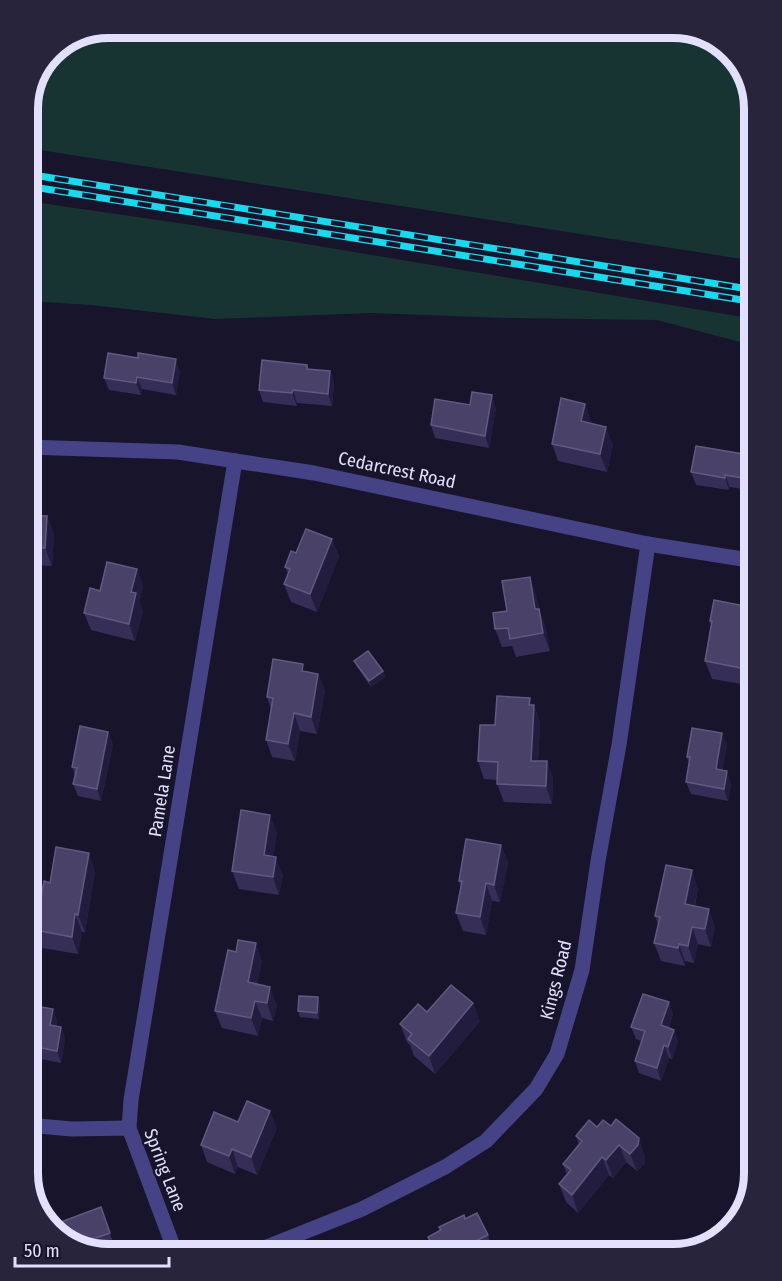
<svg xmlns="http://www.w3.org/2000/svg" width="782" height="1281" font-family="'Fira Sans Condensed',sans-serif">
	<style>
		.green { fill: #173433 }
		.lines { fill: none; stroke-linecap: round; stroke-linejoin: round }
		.minor { stroke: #454286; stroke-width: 15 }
		.rail-casing { stroke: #1bd8ed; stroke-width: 7 }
		.rail { stroke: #18142b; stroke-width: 4.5; stroke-dasharray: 14; stroke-linecap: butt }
		.wall { fill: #362e57 }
		.shaded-wall { fill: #221c3e }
		.building { fill: #494168; stroke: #615a80; stroke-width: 1.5 }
		.labels { text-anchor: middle; stroke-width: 4.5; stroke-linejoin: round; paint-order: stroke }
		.street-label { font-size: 18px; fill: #e3e0fd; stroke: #18142b }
		.rim { fill: none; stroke: #e3e0fd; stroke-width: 8 }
	</style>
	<rect width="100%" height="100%" fill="#18142b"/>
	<g class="green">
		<polygon points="108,27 679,27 719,41 746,72 755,108 755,261 27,148 27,103 51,51"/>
		<polygon points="27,201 192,225 755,319 755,346 657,320 505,318 371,313 215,319 91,305 27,301"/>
		<polygon points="755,1085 755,1173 753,1178 749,1168"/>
	</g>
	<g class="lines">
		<g class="minor">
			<polyline points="27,447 178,452 314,473 648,544 755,561"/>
			<polyline points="27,1125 72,1129 129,1128 176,1254"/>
			<polyline points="129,1128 131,1100 235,461"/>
			<polyline points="249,1254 362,1209 445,1167 486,1141 536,1089 557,1054 582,970 598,861 619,745 648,544"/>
		</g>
		<defs>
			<g id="rail">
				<polyline points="27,174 755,290"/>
				<polyline points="27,186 755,302"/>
			</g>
		</defs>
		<use href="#rail" class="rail-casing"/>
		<use href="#rail" class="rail"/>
	</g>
	<g class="wall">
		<polygon points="138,358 180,371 176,395 142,389 141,395 109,390 104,378"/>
		<polygon points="307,365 309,369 330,371 334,383 332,406 297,403 297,406 263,402 259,390"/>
		<polygon points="585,404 591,422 591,423 613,444 607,472 558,461 552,444"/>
		<polygon points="470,405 496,408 489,448 435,438 431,425"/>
		<polygon points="755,456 755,491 730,487 729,490 696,485 691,472"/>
		<polygon points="27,515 47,516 54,534 52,566 27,565"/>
		<polygon points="332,539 339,557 317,612 291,602 284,584 288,574 285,567 296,553"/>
		<polygon points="137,569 143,587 139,602 143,611 135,641 91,630 84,613 100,591"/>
		<polygon points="536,594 539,609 545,626 550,651 516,657 512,646 502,647 495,629 507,611"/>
		<polygon points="755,608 753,686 712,679 705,661 711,625 710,621"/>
		<polygon points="354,661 383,671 385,677 371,687 357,667"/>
		<polygon points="306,671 318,674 325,691 317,734 300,731 295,761 272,757 266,740 271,709 267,697"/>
		<polygon points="532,705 534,705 540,723 538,761 547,761 553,779 552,804 504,802 497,784 497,780 484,779 478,761 495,725"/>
		<polygon points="108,732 113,745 101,801 78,796 73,784 75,776 72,767"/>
		<polygon points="727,745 722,770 731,783 728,801 691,794 686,782 689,763 687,757"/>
		<polygon points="277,832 273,856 283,875 279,895 239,889 232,871"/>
		<polygon points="501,845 508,863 500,902 492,901 486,935 463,931 456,913 461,887 459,881"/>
		<polygon points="95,871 85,932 82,932 78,954 42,948 35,930"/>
		<polygon points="698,888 695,906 715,926 711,947 698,944 694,963 685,961 685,966 661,961 654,943 658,924 655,916"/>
		<polygon points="262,961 257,984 277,1005 273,1021 262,1018 258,1036 222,1028 215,1011"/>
		<polygon points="669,1002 673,1014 669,1028 674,1030 678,1042 672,1059 669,1058 661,1081 639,1073 635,1061 642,1041 636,1039 631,1027"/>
		<polygon points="320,1003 319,1019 300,1017 298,1011"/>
		<polygon points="53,1009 57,1021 56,1026 61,1027 65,1039 61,1063 41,1059 39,1055 27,1053 27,1011"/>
		<polygon points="427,1012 480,1021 435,1074 414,1056 410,1045 407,1042 400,1024"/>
		<polygon points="238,1122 277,1128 257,1175 238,1167 235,1174 207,1162 201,1145"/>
		<polygon points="597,1127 645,1156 645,1163 637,1171 626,1162 613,1178 609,1175 578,1213 566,1202 559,1184 567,1175 563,1164 579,1145 576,1136"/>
		<polygon points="101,1207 114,1245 96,1251 63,1240"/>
		<polygon points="439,1227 488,1235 492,1248 479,1254 435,1254 428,1237 441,1231"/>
	</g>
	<g class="shaded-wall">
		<polygon points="28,349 32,361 30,389 27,382"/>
		<polygon points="176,359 180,371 176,395 172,383"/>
		<polygon points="330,371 334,383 332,406 328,394"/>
		<polygon points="137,377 142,389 141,395 136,383"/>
		<polygon points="293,390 297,403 297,406 292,393"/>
		<polygon points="492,395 496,408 489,448 485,436"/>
		<polygon points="585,404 591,422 587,439 581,421"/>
		<polygon points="606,427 613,444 607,472 600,454"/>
		<polygon points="725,475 730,487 729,490 725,478"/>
		<polygon points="47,516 54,534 52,566 45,548"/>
		<polygon points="332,539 339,557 317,612 310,594"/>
		<polygon points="137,569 143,587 139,602 143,611 135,641 129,624 131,592"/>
		<polygon points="530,577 536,594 542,627 535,609"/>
		<polygon points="539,609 545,626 550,651 543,633"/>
		<polygon points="755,621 755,674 753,686 746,669"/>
		<polygon points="383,671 385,677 371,687 369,681"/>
		<polygon points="318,674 325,691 317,734 311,717"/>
		<polygon points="530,698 533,708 534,705 540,723 537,778 531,761"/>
		<polygon points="294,713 300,731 295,761 288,744"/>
		<polygon points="108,732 113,745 101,801 97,789"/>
		<polygon points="722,733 727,745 721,781 716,769"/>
		<polygon points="547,761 553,779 552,804 546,786"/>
		<polygon points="727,771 731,783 728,801 724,789"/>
		<polygon points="270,815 277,832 271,873 264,855"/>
		<polygon points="501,845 508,863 500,902 494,885"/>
		<polygon points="89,853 95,871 85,932 78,915"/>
		<polygon points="276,857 283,875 279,895 273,877"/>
		<polygon points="692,870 698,888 691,921 685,904"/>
		<polygon points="486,883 492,901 486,935 480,917"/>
		<polygon points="709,909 715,926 711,947 705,929"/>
		<polygon points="75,914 82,932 78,954 72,937"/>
		<polygon points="692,927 698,944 694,963 688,946"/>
		<polygon points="256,943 262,961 254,1000 248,982"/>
		<polygon points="679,944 685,961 685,966 678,948"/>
		<polygon points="270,987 277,1005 273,1021 267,1003"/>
		<polygon points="318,997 320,1003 319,1019 317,1013"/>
		<polygon points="255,1001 262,1018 258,1036 251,1018"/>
		<polygon points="669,1002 673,1014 665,1037 661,1025"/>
		<polygon points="473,1003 480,1021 435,1074 429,1056"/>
		<polygon points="53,1009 57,1021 54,1037 50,1025"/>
		<polygon points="61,1027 65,1039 61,1063 57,1051"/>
		<polygon points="674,1030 678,1042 672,1059 668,1047"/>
		<polygon points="664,1045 669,1058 661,1081 657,1068"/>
		<polygon points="270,1111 277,1128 257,1175 251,1157"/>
		<polygon points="639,1138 645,1156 645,1163 637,1171 630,1154"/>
		<polygon points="619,1145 626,1162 613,1178 606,1160"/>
		<polygon points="232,1149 238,1167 235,1174 229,1156"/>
		<polygon points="602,1157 609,1175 578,1213 572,1195"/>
	</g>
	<g class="building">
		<polygon points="108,353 138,358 138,353 176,359 172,383 137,377 136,383 104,378"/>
		<polygon points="262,360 307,365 307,369 330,371 328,394 293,390 292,393 259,390"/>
		<polygon points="472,392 492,395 485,436 431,425 435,399 470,405"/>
		<polygon points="561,398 585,404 581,421 606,427 600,454 552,444"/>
		<polygon points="696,446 755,456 755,480 725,475 725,478 691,472"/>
		<polygon points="27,515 47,516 45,548 27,547"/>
		<polygon points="306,529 332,539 310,594 284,584 290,569 285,567 291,551 296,553"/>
		<polygon points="107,562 137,569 131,592 136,593 129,624 84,613 90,588 100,591"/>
		<polygon points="530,577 535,609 539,609 543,633 510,639 508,628 495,629 493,613 507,611 502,581"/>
		<polygon points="714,600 755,608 755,621 746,669 705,661 712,621 710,621"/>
		<polygon points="368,651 383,671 369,681 354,661"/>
		<polygon points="273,659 303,664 302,671 318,674 311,717 294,713 288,744 266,740 273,698 267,697"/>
		<polygon points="497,696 530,698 529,705 534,705 531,761 547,761 546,786 497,784 498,762 478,761 480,725 495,725"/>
		<polygon points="80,726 108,732 97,789 73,784 77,768 72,767"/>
		<polygon points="692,728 722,733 716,769 727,771 724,789 686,782 690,757 687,757"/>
		<polygon points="241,810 270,815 264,855 276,857 273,877 232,871"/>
		<polygon points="466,839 501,845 494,885 486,883 480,917 456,913 462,881 459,881"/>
		<polygon points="56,847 89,853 78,915 75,914 72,937 35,930 44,881 50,883"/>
		<polygon points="666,865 692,870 685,904 709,909 705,929 692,927 688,946 679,944 678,948 654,943 660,917 655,916"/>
		<polygon points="238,940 256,943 248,982 270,987 267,1003 255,1001 251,1018 215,1011 228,950 236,952"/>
		<polygon points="451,985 473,1003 429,1056 408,1039 412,1034 400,1024 418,1004 427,1012"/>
		<polygon points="643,994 669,1002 661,1025 674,1030 668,1047 664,1045 657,1068 635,1061 645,1031 631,1027"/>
		<polygon points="299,996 318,997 317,1013 298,1011"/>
		<polygon points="30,1005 53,1009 50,1025 61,1027 57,1051 36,1047 37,1043 27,1041 27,1011 28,1011"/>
		<polygon points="247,1101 270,1111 251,1157 232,1149 229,1156 201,1145 214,1112 238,1122"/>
		<polygon points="616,1119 639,1138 638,1145 630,1154 619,1145 606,1160 602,1157 572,1195 559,1184 571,1170 563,1164 582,1141 576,1136 589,1120 597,1127 603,1120 611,1126"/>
		<polygon points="101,1207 110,1233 76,1245 63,1240 50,1226"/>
		<polygon points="477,1213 488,1235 449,1254 437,1254 428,1237 441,1230 439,1227 464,1215 465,1219"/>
	</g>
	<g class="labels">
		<g class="street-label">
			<text transform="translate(397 470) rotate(12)" y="6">Cedarcrest Road</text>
			<text transform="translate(162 791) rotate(-81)" y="6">Pamela Lane</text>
			<text transform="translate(556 980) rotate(-76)" y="6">Kings Road</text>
			<text transform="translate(165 1170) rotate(69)" y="6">Spring Lane</text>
		</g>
	</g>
	<path d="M0 0H782V1281H0ZM109 38H673A71 71 0 0 1 744 109V1173A71 71 0 0 1 673 1244H109A71 71 0 0 1 38 1173V109A71 71 0 0 1 109 38Z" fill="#28243c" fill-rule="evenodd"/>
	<path class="rim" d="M109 38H673A71 71 0 0 1 744 109V1173A71 71 0 0 1 673 1244H109A71 71 0 0 1 38 1173V109A71 71 0 0 1 109 38Z"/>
	<path d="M15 1257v9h154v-9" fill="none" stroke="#e3e0fd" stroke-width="3"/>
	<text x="24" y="1257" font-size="18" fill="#e3e0fd" stroke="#18142b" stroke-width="4.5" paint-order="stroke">50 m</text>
</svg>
